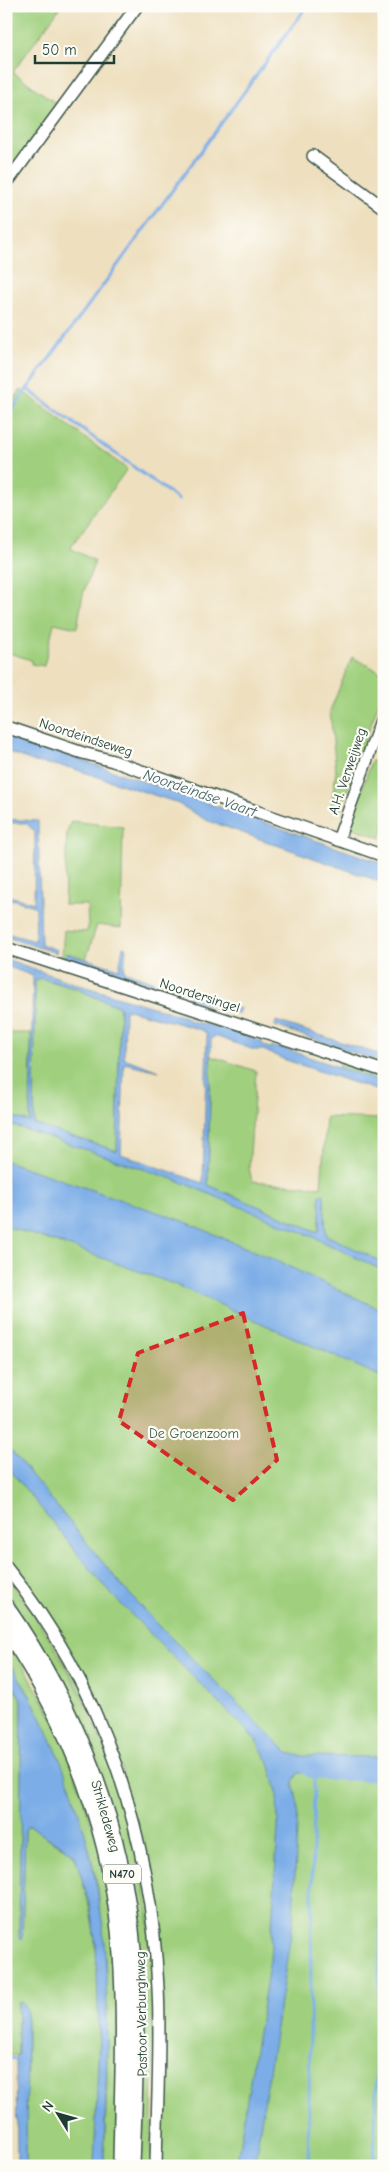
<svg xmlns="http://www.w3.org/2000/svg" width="390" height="2172" font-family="'Comic Neue',sans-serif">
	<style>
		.green { fill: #a0d07e; stroke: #608659 }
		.water { fill: #7cade7; stroke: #4e758e; fill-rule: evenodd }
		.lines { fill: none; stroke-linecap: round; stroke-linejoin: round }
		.stream { stroke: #7cade7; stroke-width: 3 }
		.canal { stroke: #7cade7; stroke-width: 11 }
		.minor-casing { stroke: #3e5549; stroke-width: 14 }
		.major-casing { stroke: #3e5549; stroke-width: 18 }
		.minor { stroke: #fff; stroke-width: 11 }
		.major { stroke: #fff; stroke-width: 15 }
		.marked { fill: #d62828; fill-opacity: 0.2; stroke: #d62828; stroke-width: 4; stroke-dasharray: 10 6; stroke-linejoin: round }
		.labels { text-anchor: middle; stroke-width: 4.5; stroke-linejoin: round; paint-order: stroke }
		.shield { fill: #fdfcf7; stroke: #62766e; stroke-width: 1 }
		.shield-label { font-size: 12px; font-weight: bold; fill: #1f3d34 }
		.street-label { font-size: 14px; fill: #1f3d34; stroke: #fdfcf7 }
		.park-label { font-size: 14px; fill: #3f6246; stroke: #fdfcf7 }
		.water-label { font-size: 15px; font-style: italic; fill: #3b5f6a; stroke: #fdfcf7 }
	</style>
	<rect width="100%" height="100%" fill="#fdfcf7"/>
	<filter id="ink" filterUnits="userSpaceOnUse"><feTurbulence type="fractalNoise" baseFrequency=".02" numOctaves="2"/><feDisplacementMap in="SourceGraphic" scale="10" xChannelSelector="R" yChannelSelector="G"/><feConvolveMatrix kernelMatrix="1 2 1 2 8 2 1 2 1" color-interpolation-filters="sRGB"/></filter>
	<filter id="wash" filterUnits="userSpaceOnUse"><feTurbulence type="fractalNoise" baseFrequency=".0096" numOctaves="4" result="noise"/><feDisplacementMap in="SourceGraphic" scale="20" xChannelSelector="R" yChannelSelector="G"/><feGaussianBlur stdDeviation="1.12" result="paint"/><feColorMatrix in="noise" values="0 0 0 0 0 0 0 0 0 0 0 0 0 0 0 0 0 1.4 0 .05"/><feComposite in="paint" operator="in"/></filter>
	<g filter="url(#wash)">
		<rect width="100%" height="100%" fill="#eee0bf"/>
		<g class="green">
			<polygon points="6,6 61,6 13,72 61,107 6,182"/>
			<polygon points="21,390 127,469 70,548 95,561 83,594 77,628 54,623 44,666 31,664 31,660 6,652 6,410"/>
			<polygon points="352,657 384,674 384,688 340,811 331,808 336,771 330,711"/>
			<polygon points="371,761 384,763 384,826 381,838 350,827"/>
			<polygon points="71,821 123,827 121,928 97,925 86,959 66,953 66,957 62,958 62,955 64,930 86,932 88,928 87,905 64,905 67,832"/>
			<polygon points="40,978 79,990 120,1007 117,1151 34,1124 35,987 35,981"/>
			<polygon points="6,1033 31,1033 30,1123 6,1115"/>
			<polygon points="211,1056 256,1071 249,1168 252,1181 321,1187 326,1117 384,1119 384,1263 325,1235 324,1195 318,1232 208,1185"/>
			<polygon points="341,1062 384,1076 384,1083 337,1068"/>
			<polygon points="6,1120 152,1166 384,1267 384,2166 160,2166 162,2002 122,1770 25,1586 6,1561"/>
			<path d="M 6,1576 C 91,1686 145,1822 152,1962 C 155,2030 152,2098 151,2166 L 135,2166 L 132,1920 L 6,1602 Z"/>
			<polygon points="6,1634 61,1733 102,1854 118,1968 117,2166 104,2166 107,2082 106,1972 98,1888 91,1857 56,1750 30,1696 6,1657"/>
			<path d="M 6,1674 L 22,1701 L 19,1935 L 22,1939 L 25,1830 L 28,1826 C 37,1827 40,1833 47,1838 C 56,1844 68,1847 75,1857 C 81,1866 83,1879 85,1889 C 108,1974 98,2078 94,2166 L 26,2166 L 27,2010 L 18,2003 L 18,2055 L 6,2056 Z"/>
		</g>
		<g class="water">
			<path d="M 6,734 C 132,778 259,820 384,864 L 384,883 L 206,820 L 175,802 L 71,768 L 35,762 L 6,751 Z"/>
			<polygon points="6,819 38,821 41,944 57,950 56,953 6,937 6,933 35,941 36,907 12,899 6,907 6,892 9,896 34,903 35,832 26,823 6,823"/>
			<polygon points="123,947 126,948 124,971 154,982 154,986 65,957 66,953 119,969"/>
			<path d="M 6,959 L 76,984 L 186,1017 L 190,1021 L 226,1029 L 262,1042 L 264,1046 L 270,1048 L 272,1047 L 286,1049 L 384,1083 L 384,1093 L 283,1059 L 263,1050 L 254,1050 L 215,1036 L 211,1039 L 208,1185 L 318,1232 L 320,1227 L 320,1195 L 324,1194 L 326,1235 L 384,1263 L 384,1271 L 309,1235 L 173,1179 L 6,1123 L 6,1115 L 30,1122 L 33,976 L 6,966 ZM 40,978 L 78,988 L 81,991 L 120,1007 L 117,1151 L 34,1124 L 35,987 L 35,981 ZM 125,1009 L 195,1028 L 204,1031 L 207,1035 L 203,1183 L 121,1154 L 124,1063 L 159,1071 L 124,1058 Z"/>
			<polygon points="189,994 207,999 208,995 215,997 214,1002 237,1009 240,1008 238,1014 188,999"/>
			<polygon points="276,1021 384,1056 384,1063 275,1026"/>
			<polygon points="6,1161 181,1220 277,1261 384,1311 384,1378 176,1285 80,1250 6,1226"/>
			<polygon points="6,1444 123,1587 168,1635 288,1753 300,1756 384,1757 384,1776 298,1773 293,1782 298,1805 293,1921 254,2166 236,2166 270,1960 278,1826 277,1792 269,1763 256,1740 109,1592 6,1465"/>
			<path d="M 6,1657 C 67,1749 102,1862 106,1972 C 109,2037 105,2101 104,2166 L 94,2166 L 99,2032 L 96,1945 L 90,1907 L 75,1856 L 62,1845 L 47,1838 L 31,1826 L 28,1826 L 25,1830 L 22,1939 L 19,1939 L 22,1701 L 6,1674 Z"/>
			<polygon points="21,2002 27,2010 26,2166 17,2166 16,2057 18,2055 18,2003"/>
		</g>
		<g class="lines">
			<g class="stream">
				<polyline points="27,389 179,500"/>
				<polyline points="6,418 307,6"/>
				<polyline points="6,1684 16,1684"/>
				<polyline points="6,2058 21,2059"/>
				<polyline points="308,2166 314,1774"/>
				<polyline points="374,2166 384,1814"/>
			</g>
			<polyline class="canal" points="304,1768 314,1774 384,1776"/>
		</g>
	</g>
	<g filter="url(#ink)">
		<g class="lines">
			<defs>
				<g id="minor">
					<polyline points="313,156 384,208"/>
					<polyline points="6,184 137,6"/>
					<polyline points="6,727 83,753 113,761 384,856"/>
					<polyline points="338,840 384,712"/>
					<polyline points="6,948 384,1071"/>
					<path d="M 6,1567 C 103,1686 151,1835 158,1988 C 161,2046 157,2107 156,2166"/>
				</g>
				<g id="major">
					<path d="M 6,1607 C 77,1709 123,1826 133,1950 C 139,2020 134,2096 132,2166"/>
					<path d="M 6,1629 C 71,1724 114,1838 121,1954 C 126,2024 122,2095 121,2166"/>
				</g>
			</defs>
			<use href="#minor" class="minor-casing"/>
			<use href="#major" class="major-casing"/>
			<use href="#minor" class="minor"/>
			<use href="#major" class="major"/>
		</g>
	</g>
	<path class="marked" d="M 243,1313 L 277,1460 L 233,1500 L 119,1421 L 138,1353 Z"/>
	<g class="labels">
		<rect class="shield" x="103" y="1864.5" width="38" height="19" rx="4"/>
		<g class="shield-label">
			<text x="122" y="1878">N470</text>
		</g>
		<g class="street-label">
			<text transform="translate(86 737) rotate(18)" y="5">Noordeindseweg</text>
			<text transform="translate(347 771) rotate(-71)" y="5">A.H. Verweijweg</text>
			<text transform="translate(200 995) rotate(18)" y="5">Noordersingel</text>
			<text transform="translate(106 1816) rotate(74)" y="5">Strikledeweg</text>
			<text transform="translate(141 2014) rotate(-91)" y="5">Pastoor Verburghweg</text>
		</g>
		<g class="park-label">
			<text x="194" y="1438">De Groenzoom</text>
		</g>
		<g class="water-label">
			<text transform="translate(200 793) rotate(19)" y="5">Noordeindse Vaart</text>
		</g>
	</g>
	<rect width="390" height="2172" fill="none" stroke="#fdfcf7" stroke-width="25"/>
	<g transform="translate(58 2114) rotate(307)" stroke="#fdfcf7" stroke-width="4" paint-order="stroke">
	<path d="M0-4L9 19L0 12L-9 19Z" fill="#1f3d34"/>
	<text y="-8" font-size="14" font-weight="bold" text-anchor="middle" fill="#1f3d34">N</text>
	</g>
	<path d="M35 55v8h79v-8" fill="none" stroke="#1f3d34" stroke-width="2.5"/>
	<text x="42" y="55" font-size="15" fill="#1f3d34" stroke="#fdfcf7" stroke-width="4" paint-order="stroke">50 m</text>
</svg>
